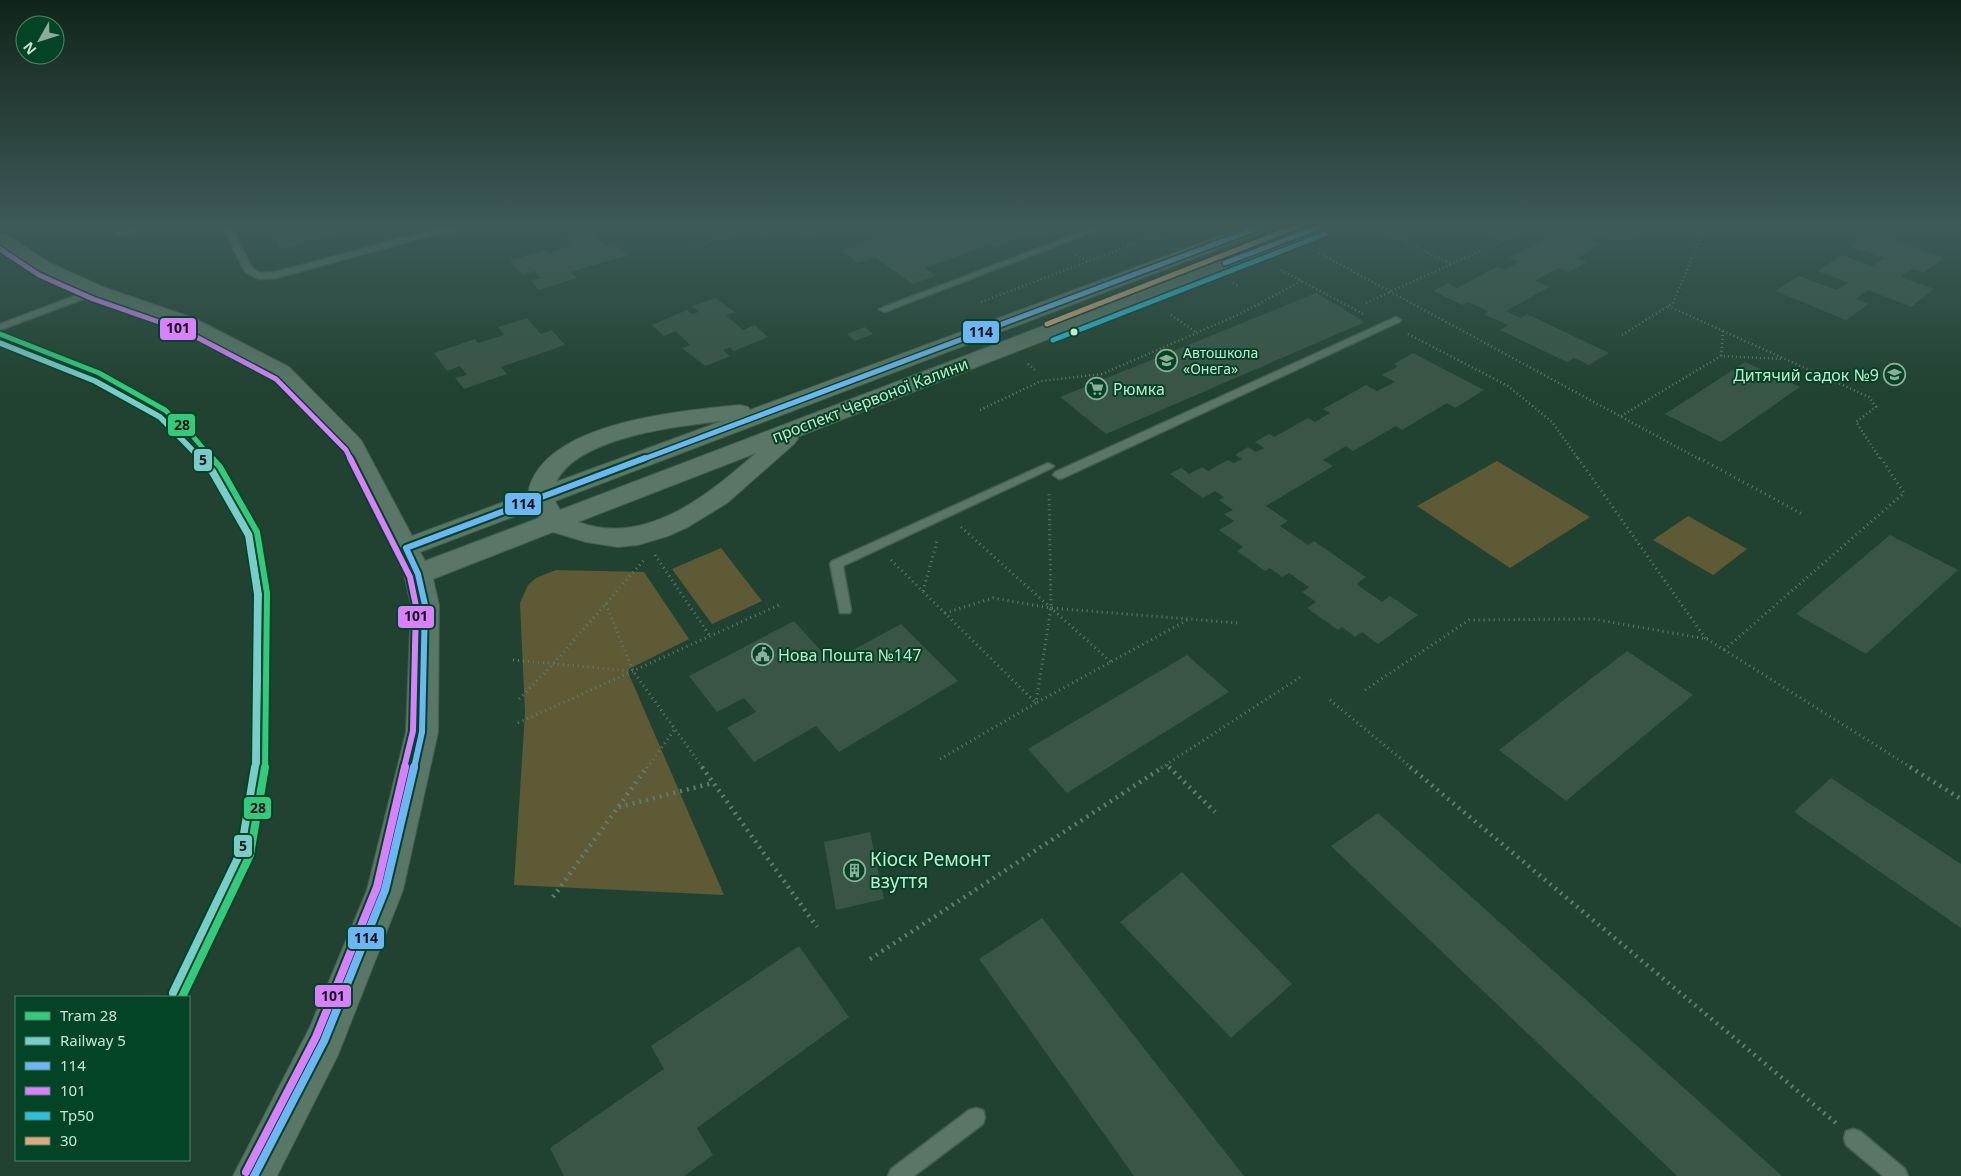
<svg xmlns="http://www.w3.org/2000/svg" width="1961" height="1176" font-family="'Noto Sans',sans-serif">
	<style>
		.green { fill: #5e5a35 }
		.building { fill: #385545 }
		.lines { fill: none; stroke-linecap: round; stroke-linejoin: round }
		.lane-casing { stroke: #435e4e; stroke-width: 3 }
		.secondary-casing { stroke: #435e4e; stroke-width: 2 }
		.path-far2 { stroke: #637b6d; stroke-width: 2.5; stroke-dasharray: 1 3; stroke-linecap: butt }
		.path-far1 { stroke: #637b6d; stroke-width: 3; stroke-dasharray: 1 4; stroke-linecap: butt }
		.path { stroke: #637b6d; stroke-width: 4.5; stroke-dasharray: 2 5; stroke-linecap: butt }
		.lane { fill: #5a7666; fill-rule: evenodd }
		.secondary { fill: #5a7666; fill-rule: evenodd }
		.bus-1-far2-casing { stroke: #024425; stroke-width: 8 }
		.bus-1-far1-casing { stroke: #024425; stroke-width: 10 }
		.bus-1-casing { stroke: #024425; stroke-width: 12 }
		.bus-2-far2-casing { stroke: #024425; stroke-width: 8 }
		.bus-2-far1-casing { stroke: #024425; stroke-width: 10 }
		.bus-2-casing { stroke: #024425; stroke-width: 12 }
		.bus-3-casing { stroke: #024425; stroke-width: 8 }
		.bus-4-casing { stroke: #024425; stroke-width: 8 }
		.bus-1-far2 { stroke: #6db6f5; stroke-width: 5 }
		.bus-1-far1 { stroke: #6db6f5; stroke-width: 6 }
		.bus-1 { stroke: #6db6f5; stroke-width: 8 }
		.bus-2-far2 { stroke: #d880ff; stroke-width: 5 }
		.bus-2-far1 { stroke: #d880ff; stroke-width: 6 }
		.bus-2 { stroke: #d880ff; stroke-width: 8 }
		.bus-3 { stroke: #2dbfdf; stroke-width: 5 }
		.bus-4 { stroke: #dfa77e; stroke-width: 5 }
		.rail-1-far2-casing { stroke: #024425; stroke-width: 9 }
		.rail-1-far1-casing { stroke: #024425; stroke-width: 11 }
		.rail-1-casing { stroke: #024425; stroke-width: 14 }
		.rail-1-far2 { stroke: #78ccc9; stroke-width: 5.5 }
		.rail-1-far1 { stroke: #78ccc9; stroke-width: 8 }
		.rail-1 { stroke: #78ccc9; stroke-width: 10 }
		.tram-1-far2-casing { stroke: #024425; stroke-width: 8 }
		.tram-1-far1-casing { stroke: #024425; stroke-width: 10 }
		.tram-1-casing { stroke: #024425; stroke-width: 12 }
		.tram-1-far2 { stroke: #33ca7d; stroke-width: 5 }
		.tram-1-far1 { stroke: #33ca7d; stroke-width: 6 }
		.tram-1 { stroke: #33ca7d; stroke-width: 8 }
		.bus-dot { fill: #c3e8cf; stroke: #024425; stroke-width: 2 }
		.labels { text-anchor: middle; stroke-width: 4; stroke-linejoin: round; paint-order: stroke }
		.far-poi-label { font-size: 14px; fill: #c3e8cf; stroke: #024425; text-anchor: start }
		.poi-label { font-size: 16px; fill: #c3e8cf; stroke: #024425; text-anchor: start }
		.street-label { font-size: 16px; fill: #c3e8cf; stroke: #024425 }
		.near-poi-label { font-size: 19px; fill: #c3e8cf; stroke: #024425; text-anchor: start }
		.line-badge { stroke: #024425; stroke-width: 2 }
		.pale-badge-label { font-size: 14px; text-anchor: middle; font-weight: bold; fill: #111 }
	</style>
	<rect width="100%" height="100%" fill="#214230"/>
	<g class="green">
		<polygon points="1497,461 1590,517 1510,568 1417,506"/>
		<polygon points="1688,516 1747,549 1713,575 1653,540"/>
		<polygon points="721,548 762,601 712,624 672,569"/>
		<polygon points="556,570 644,572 689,639 627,670 724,895 514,885 525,713 520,603 528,585 536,578"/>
	</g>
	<g class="building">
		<polygon points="267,226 325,226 331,235 280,249"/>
		<polygon points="802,226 815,235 806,238 793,229"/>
		<polygon points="903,226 938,226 957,239 994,226 1065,226 1050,233 1026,238 1023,236 995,247 991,244 925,268 936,276 912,284 875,257 858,263 841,250 906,228"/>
		<polygon points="1568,226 1671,226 1658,233 1647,229 1620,243 1597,234 1587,239 1601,245 1577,258 1587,262 1569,272 1558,268 1535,281 1549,287 1506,311 1521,318 1527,314 1609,353 1589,365 1574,358 1567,362 1500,330 1508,325 1483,314 1488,311 1468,302 1462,305 1433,291 1448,283 1457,288 1497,267 1505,270 1519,262 1509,258 1552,236 1563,240 1573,235 1561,230"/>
		<polygon points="764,227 771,233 762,236 755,230"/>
		<polygon points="1871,232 1944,258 1923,273 1912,269 1901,277 1934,289 1911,307 1868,290 1856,299 1869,304 1846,320 1775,291 1799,276 1837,290 1848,283 1818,271 1842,255 1872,266 1884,258 1850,246"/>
		<polygon points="591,233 605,246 614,243 627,255 571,272 577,278 539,290 531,281 541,278 535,271 523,275 510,261 545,250 549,253 571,246 565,240"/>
		<polygon points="1316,293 1365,322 1106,434 1060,397"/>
		<polygon points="715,298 735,312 726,315 743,330 755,325 768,337 734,351 730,347 723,350 730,356 705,366 682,348 690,345 676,331 664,336 652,325 687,310 691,314 699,312 692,306"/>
		<polygon points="527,318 541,334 552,330 565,345 501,367 507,374 464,389 455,378 467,375 460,366 447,371 434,353 475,339 478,343 504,335 498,327"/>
		<polygon points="865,327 873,334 855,341 847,334"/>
		<polygon points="1413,353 1484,390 1455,408 1447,403 1402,430 1396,426 1353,451 1346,446 1323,460 1333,466 1266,506 1288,521 1280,526 1308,545 1314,541 1366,577 1356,584 1382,602 1390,596 1418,615 1378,644 1362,632 1355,637 1342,627 1338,630 1307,608 1316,602 1302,592 1309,587 1289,573 1282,577 1270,568 1265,571 1237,551 1243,547 1219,530 1234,521 1224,514 1233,510 1219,500 1224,497 1215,491 1203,498 1170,474 1181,468 1189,474 1202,467 1208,471 1228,460 1234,463 1242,459 1235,455 1248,447 1256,452 1264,448 1255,442 1269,434 1274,437 1308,418 1315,422 1330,413 1323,409 1366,385 1377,391 1395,382 1382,375 1398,366 1394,364"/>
		<polygon points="1745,362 1800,387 1721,442 1665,414"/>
		<polygon points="1890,535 1958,570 1866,654 1796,614"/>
		<polygon points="794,621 831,662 901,624 958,681 839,752 816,726 754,762 727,728 756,712 744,698 717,712 689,676"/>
		<polygon points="1627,651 1693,695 1566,801 1499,750"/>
		<polygon points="1187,655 1229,692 1067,793 1028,749"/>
		<polygon points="1831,778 1961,864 1961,928 1794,812"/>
		<polygon points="1378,813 1782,1176 1677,1176 1331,846"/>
		<polygon points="870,832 884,899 836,910 824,842"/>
		<polygon points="1182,872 1292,984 1231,1038 1120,922"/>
		<polygon points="1042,918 1244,1176 1134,1176 979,959"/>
		<polygon points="799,946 849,1017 697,1128 713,1155 684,1176 564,1176 550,1148 664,1069 651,1046"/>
	</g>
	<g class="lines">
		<defs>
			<g id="lane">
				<polygon points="140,226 154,226 119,236 115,233"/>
				<polygon points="223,226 231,226 252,268 261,273 276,272 439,228 479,226 475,228 440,233 276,278 259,279 245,272"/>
				<polygon points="1097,226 1108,226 887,311 884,312 879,309"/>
				<polygon points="96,288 101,291 99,293 0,330 0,324"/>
				<polygon points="1396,317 1401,320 1399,322 1063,478 1059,479 1053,475 1055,472"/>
				<polygon points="1048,463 1054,466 1052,468 843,566 851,610 850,613 840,613 830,564 832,561"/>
				<polygon points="976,1108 983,1110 985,1117 983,1124 914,1176 888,1176 891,1169 969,1110"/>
				<polygon points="1853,1129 1860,1131 1905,1169 1908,1176 1883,1176 1846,1145 1844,1138 1846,1131"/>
			</g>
			<path id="secondary" d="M 1247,226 L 1272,226 L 1269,230 L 555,501 L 560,510 L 1306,226 L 1331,226 L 1328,230 L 797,437 L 798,439 L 794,444 L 727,503 L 688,527 L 668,536 L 638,545 L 618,547 L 586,542 L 553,532 L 433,579 L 439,605 L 438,732 L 403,890 L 338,1055 L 277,1176 L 233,1176 L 310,1027 L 367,890 L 406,732 L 411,605 L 404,574 L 343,448 L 273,377 L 182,327 L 89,295 L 36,271 L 0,247 L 0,233 L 7,235 L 50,263 L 103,287 L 196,319 L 289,367 L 361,440 L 412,536 L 528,493 C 542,421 683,411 740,405 L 748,407 L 750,410 ZM 722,421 L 556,482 C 578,437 677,426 722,421 ZM 756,453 C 708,495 646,547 578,522 ZM 534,509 L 539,518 L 425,561 L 420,552 Z"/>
		</defs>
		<use href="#lane" class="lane-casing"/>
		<use href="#secondary" class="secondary-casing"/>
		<g class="path-far2">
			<polyline points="1034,226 1040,230"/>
			<polyline points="1168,226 1181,233"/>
			<polyline points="1475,226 1504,240"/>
			<polyline points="1957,226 1961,229"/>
			<polyline points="1378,227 1451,264"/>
			<polyline points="693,247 757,226"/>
			<polyline points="1319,253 1701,460"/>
			<polyline points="1076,255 1088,262"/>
			<polyline points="1281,270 1363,314"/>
			<polyline points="1233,283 1240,287"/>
			<polyline points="981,302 1142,241 1155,237 1161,241"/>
			<polyline points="1366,303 1535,226"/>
			<polyline points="1668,306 1869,397 1876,407 1856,422 1881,460"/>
			<polyline points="1171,315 1197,333"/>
			<polyline points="1723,331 1721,356 1782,359"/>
			<polyline points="1408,334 1508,386 1552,422 1579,460"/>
			<polyline points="1622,335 1673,303 1703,232"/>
			<polyline points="1028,364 1035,370"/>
			<polyline points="980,410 1041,381 1102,374 1240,314 1301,281"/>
			<polyline points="1621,416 1721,356"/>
		</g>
		<g class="path-far1">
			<polyline points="1578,458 1706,639"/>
			<polyline points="1699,458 1804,515"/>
			<polyline points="961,527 1111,662"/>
			<polyline points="655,555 710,636"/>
			<polyline points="891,560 1036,703 1189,619"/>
			<polyline points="923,591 938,538"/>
			<polyline points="606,604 633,671 703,768"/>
			<polyline points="945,613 993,598 1051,608 1238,623"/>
			<polyline points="1724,650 1904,493 1881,458"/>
			<polyline points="513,660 632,671"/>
			<polyline points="1365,690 1469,620 1593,619 1707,639 1912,768"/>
			<polyline points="519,699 555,662 644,560"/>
			<polyline points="1330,700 1412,768"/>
			<polyline points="518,723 781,604"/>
			<polyline points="940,759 1036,703 1051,608 1049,492"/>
			<polyline points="1167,765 1170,768"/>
			<polyline points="647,768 675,729"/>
			<polyline points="1161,768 1302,676"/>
		</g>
		<g class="path">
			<polyline points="702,767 817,927"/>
			<polyline points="1169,767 1215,812"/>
			<polyline points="1410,767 1836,1123"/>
			<polyline points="1910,767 1961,799"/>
			<polyline points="619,807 713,783"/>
			<polyline points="553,897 647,767"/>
			<polyline points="870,959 1163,767"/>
		</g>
		<use href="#lane" class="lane"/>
		<use href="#secondary" class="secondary"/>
		<defs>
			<g id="bus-1-far2">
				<polyline points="1225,263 1322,226"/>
				<polyline points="641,460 1263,226"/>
			</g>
			<polyline id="bus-1-far1" points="414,768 422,732 425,605 418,574 406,548 645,458"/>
			<polyline id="bus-1" points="254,1176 324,1041 385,890 414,767"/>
			<polyline id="bus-2-far2" points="0,249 39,275 93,299 185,331 276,379 346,450 351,460"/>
			<polyline id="bus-2-far1" points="350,458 410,577 416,606 413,731 404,768"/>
			<polyline id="bus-2" points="246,1172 316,1037 377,887 405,767"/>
			<polyline id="bus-3" points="1053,340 1325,234"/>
			<polyline id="bus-4" points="1047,324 1298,226"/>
		</defs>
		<use href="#bus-1-far2" class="bus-1-far2-casing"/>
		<use href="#bus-1-far1" class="bus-1-far1-casing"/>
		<use href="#bus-1" class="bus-1-casing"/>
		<use href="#bus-2-far2" class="bus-2-far2-casing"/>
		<use href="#bus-2-far1" class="bus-2-far1-casing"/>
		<use href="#bus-2" class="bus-2-casing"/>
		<use href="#bus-3" class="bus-3-casing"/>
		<use href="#bus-4" class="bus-4-casing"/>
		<use href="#bus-1-far2" class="bus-1-far2"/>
		<use href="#bus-1-far1" class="bus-1-far1"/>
		<use href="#bus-1" class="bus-1"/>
		<use href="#bus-2-far2" class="bus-2-far2"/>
		<use href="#bus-2-far1" class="bus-2-far1"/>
		<use href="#bus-2" class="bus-2"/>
		<use href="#bus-3" class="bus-3"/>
		<use href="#bus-4" class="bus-4"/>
		<defs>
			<polyline id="rail-1-far2" points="0,343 95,381 160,417 202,460"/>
			<polyline id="rail-1-far1" points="201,458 213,472 249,535 258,594 256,768"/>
			<polyline id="rail-1" points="174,993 242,852 256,767"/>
		</defs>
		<use href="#rail-1-far2" class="rail-1-far2-casing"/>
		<use href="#rail-1-far1" class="rail-1-far1-casing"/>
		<use href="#rail-1" class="rail-1-casing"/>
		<use href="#rail-1-far2" class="rail-1-far2"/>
		<use href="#rail-1-far1" class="rail-1-far1"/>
		<use href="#rail-1" class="rail-1"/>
		<defs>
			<polyline id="tram-1-far2" points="0,334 99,373 165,410 191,434 213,460"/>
			<polyline id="tram-1-far1" points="212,458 220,467 257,532 267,593 265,768"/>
			<polyline id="tram-1" points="182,997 250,855 265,767"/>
		</defs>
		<use href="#tram-1-far2" class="tram-1-far2-casing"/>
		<use href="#tram-1-far1" class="tram-1-far1-casing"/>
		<use href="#tram-1" class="tram-1-casing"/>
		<use href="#tram-1-far2" class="tram-1-far2"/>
		<use href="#tram-1-far1" class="tram-1-far1"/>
		<use href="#tram-1" class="tram-1"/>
	</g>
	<linearGradient id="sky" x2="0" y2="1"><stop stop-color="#12241a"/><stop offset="0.58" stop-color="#3d5a59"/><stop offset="1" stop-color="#3d5a59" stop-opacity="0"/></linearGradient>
	<rect width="1961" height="390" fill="url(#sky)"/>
	<defs>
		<symbol id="school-ring" viewBox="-11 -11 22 22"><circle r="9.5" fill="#024425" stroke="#8aae97" stroke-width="1.5"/><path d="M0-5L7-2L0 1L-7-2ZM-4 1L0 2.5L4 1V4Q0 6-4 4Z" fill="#8aae97"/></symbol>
		<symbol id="supermarket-ring" viewBox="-11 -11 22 22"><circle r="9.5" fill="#024425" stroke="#8aae97" stroke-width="1.5"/><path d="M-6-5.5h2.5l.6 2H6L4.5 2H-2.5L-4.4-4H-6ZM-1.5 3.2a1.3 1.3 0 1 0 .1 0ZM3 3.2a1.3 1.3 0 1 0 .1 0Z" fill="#8aae97"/></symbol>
		<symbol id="civic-ring" viewBox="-11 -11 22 22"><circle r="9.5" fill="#024425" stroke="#8aae97" stroke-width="1.5"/><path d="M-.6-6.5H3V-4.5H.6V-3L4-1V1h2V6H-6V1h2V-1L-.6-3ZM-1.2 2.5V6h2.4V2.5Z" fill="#8aae97"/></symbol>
		<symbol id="building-ring" viewBox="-11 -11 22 22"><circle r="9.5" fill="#024425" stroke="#8aae97" stroke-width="1.5"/><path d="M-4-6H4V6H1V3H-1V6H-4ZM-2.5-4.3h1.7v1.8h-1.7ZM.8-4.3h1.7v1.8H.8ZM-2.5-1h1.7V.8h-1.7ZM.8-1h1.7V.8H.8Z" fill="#8aae97"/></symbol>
	</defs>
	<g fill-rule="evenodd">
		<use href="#school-ring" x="1154" y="348" width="25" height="25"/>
		<use href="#school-ring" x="1882" y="362" width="25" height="25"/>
		<use href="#supermarket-ring" x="1084" y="376" width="25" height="25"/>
		<use href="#civic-ring" x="750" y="642" width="25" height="25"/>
		<use href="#building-ring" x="842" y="858" width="25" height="25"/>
	</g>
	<circle class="bus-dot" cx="1074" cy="332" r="4.5"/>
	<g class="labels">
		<g class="far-poi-label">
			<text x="1183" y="358">Автошкола<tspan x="1183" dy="16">«Онега»</tspan></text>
		</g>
		<g class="poi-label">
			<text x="1879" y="381" text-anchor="end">Дитячий садок №9</text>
			<text x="1113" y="395">Рюмка</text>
			<text x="778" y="661">Нова Пошта №147</text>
		</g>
		<g class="street-label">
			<text transform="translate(870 400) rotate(-21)" y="6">проспект Червоної Калини</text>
		</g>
		<g class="near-poi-label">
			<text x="870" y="866">Кіоск Ремонт<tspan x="870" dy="22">взуття</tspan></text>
		</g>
	</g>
	<g class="line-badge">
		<rect x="159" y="317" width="38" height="24" rx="5" fill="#d880ff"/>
		<rect x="962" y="320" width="38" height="24" rx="5" fill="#6db6f5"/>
		<rect x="167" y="413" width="29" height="24" rx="5" fill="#33ca7d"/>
		<rect x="193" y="448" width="20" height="24" rx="5" fill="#78ccc9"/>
		<rect x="504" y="492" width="38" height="24" rx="5" fill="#6db6f5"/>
		<rect x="397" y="605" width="38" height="24" rx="5" fill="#d880ff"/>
		<rect x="243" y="796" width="29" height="24" rx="5" fill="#33ca7d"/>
		<rect x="233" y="834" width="20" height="24" rx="5" fill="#78ccc9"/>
		<rect x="347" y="926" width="38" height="24" rx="5" fill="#6db6f5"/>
		<rect x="314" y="984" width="38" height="24" rx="5" fill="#d880ff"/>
	</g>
	<g class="pale-badge-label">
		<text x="178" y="333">101</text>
		<text x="981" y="337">114</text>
		<text x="182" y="430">28</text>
		<text x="203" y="465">5</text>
		<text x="523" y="509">114</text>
		<text x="416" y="621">101</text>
		<text x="258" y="813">28</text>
		<text x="243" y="851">5</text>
		<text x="366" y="943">114</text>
		<text x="333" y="1001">101</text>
	</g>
	<rect x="15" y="996" width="175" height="165" fill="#024425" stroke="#4f8669"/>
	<rect x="25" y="1012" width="25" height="8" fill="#33ca7d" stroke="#4f8669"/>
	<text x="60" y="1021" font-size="15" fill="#c3e8cf">Tram 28</text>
	<rect x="25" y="1037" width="25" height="8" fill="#78ccc9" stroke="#4f8669"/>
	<text x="60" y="1046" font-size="15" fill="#c3e8cf">Railway 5</text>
	<rect x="25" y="1062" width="25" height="8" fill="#6db6f5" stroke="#4f8669"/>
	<text x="60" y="1071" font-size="15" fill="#c3e8cf">114</text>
	<rect x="25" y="1087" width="25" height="8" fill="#d880ff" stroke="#4f8669"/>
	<text x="60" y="1096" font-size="15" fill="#c3e8cf">101</text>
	<rect x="25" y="1112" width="25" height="8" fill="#2dbfdf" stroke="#4f8669"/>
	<text x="60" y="1121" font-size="15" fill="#c3e8cf">Тр50</text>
	<rect x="25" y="1137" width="25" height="8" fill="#dfa77e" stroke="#4f8669"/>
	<text x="60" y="1146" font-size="15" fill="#c3e8cf">30</text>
	<g transform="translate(40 40) rotate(231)"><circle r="24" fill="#024425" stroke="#4f8669"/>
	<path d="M0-4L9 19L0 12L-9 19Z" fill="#8aae97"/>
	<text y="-8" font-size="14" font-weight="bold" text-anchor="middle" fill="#c3e8cf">N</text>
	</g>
</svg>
